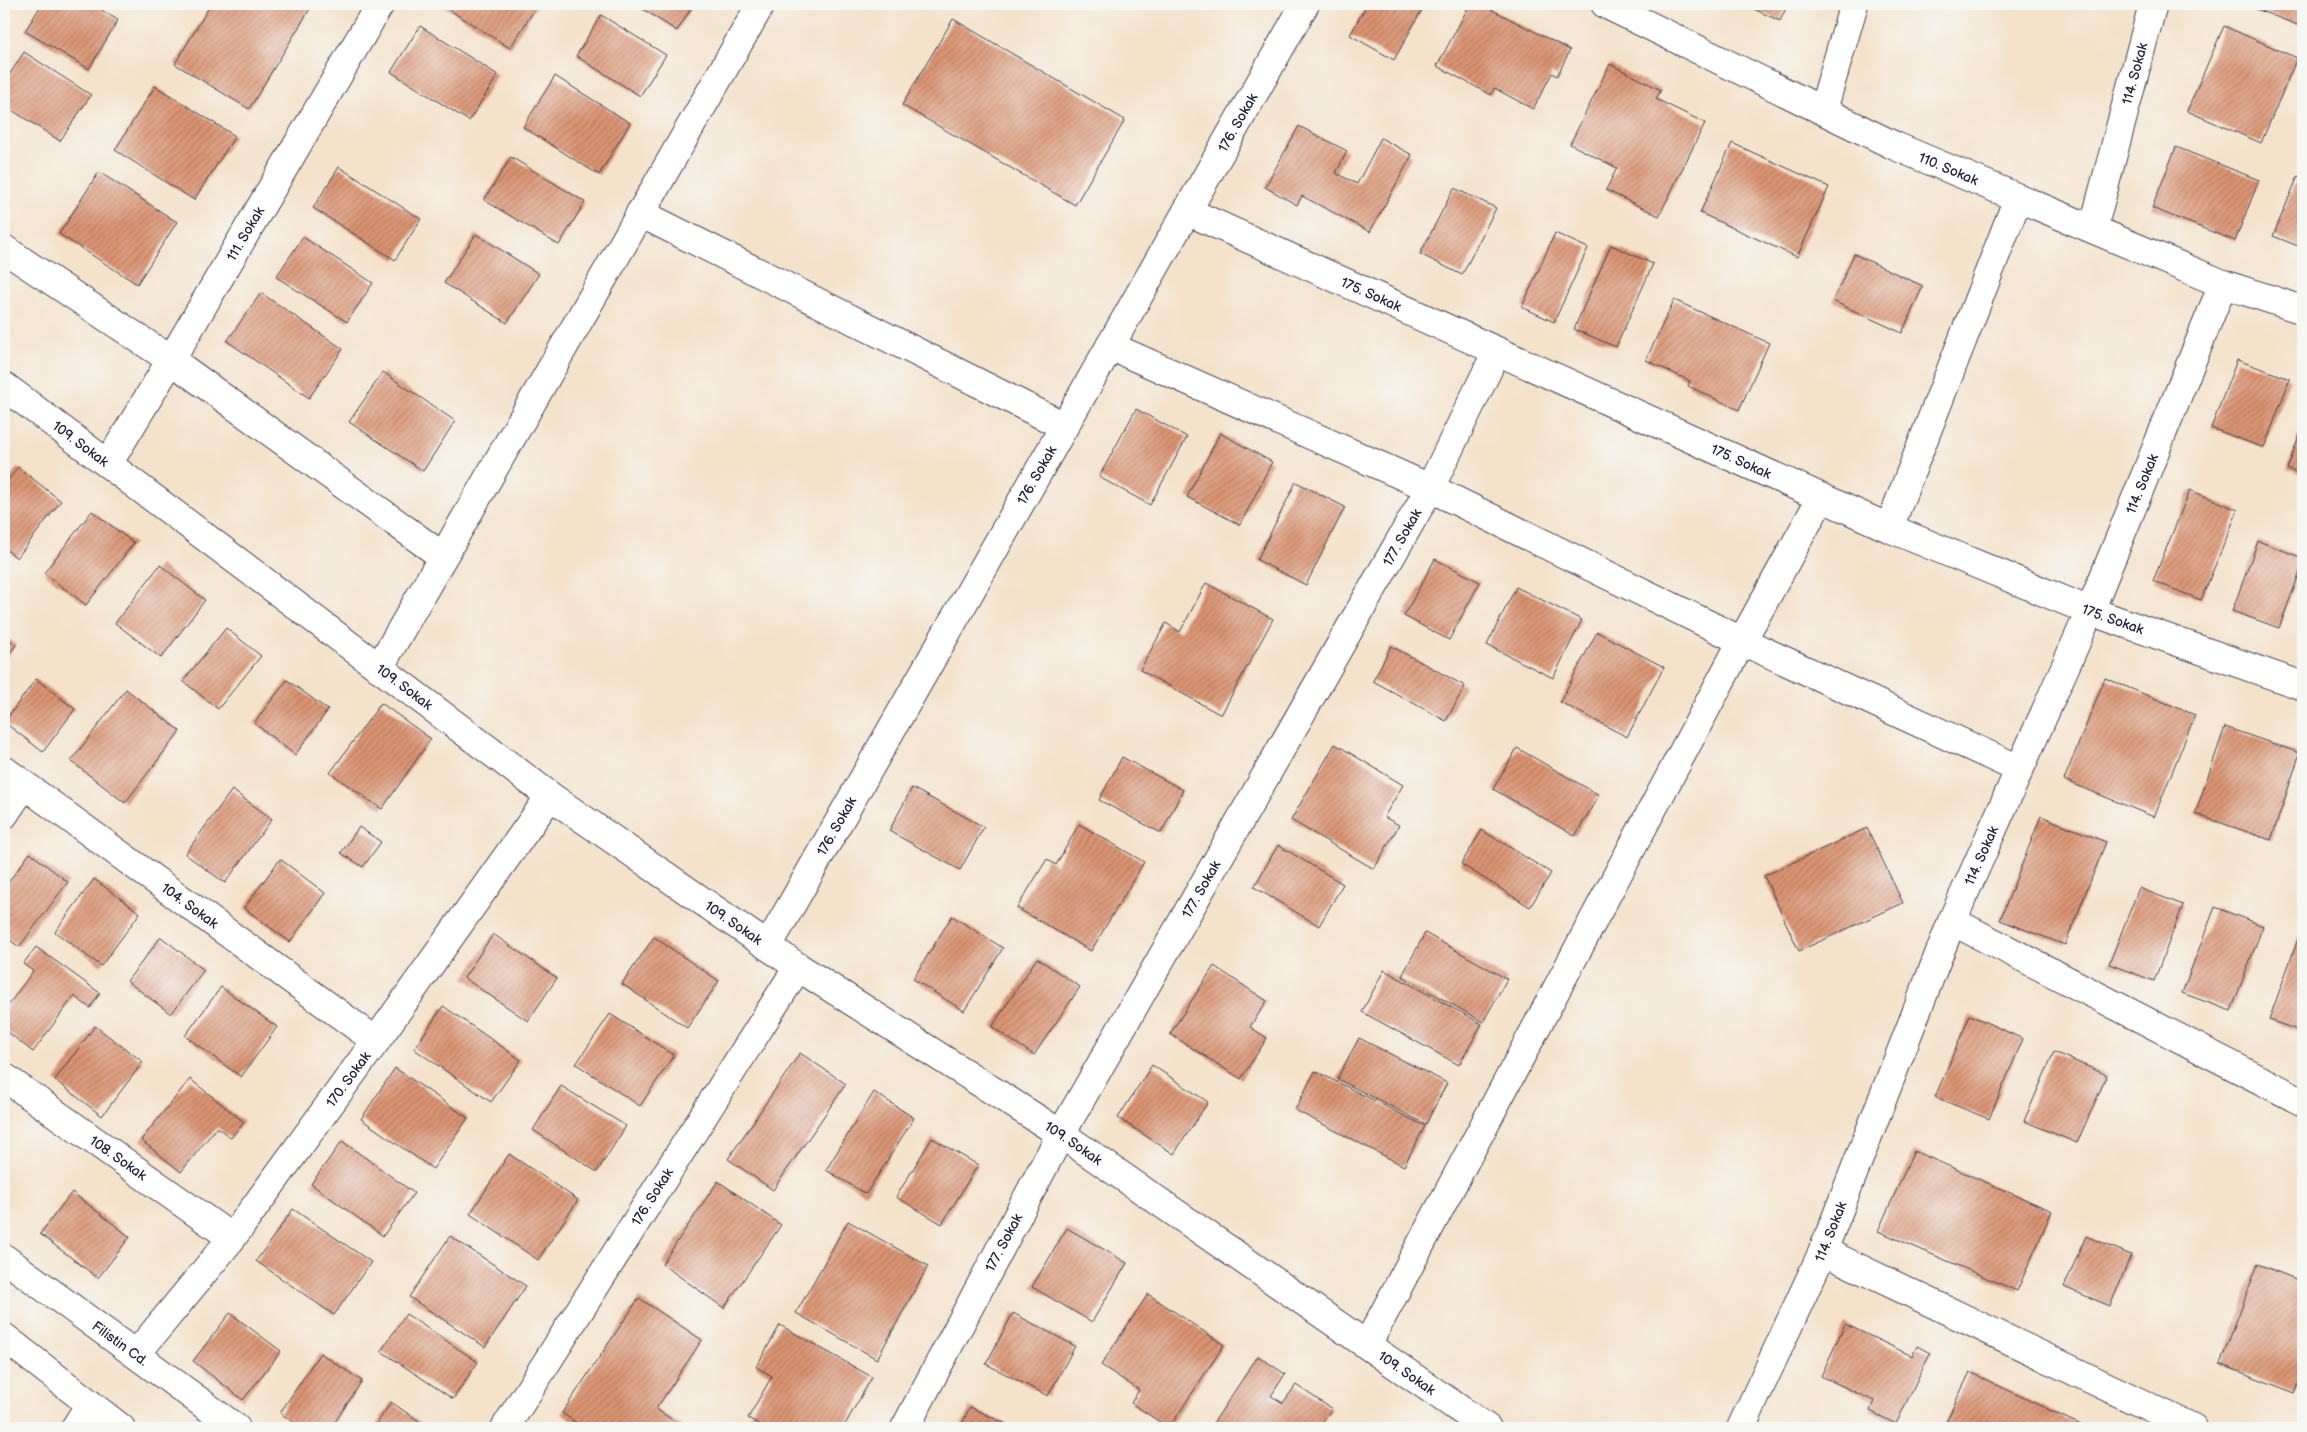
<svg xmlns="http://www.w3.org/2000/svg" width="2307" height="1432" font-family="'Balsamiq Sans',sans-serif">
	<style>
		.building { fill: url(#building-hatch) }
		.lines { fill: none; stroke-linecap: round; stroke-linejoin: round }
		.street-casing { stroke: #423f50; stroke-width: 30 }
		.secondary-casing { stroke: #423f50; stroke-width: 30 }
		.street { stroke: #fff; stroke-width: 28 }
		.secondary { stroke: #fff; stroke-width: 28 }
		.labels { text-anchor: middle; stroke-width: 4; stroke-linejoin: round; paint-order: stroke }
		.street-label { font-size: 14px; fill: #22223b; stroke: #f6f6f2 }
	</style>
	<defs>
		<pattern id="building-hatch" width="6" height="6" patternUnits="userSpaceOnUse" patternTransform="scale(1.25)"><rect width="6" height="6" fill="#db9473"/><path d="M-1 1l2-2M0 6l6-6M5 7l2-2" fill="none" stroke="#b17860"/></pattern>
	</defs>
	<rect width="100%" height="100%" fill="#f6f6f2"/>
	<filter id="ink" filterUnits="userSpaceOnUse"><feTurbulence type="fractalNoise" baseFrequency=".02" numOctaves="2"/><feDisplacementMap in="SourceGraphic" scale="10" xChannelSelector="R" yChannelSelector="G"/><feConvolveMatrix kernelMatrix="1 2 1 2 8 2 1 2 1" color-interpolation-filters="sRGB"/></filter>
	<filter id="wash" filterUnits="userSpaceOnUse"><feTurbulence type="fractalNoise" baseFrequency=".0096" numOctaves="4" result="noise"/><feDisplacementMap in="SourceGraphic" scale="20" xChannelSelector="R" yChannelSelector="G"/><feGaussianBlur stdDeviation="1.12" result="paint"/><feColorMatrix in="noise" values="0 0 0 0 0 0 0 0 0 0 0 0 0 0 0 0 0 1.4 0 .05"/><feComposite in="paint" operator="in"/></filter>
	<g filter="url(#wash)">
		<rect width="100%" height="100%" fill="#f4e2ca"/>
		<g id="blocks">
			<g class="building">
				<polygon points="42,4 91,4 118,20 89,69 25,31"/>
				<polygon points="211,4 313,4 249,109 175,64"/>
				<polygon points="440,4 538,4 510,48"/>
				<polygon points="635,4 694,4 677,31"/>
				<polygon points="1367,4 1425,4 1394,60 1350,35"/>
				<polygon points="1470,4 1481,4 1570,50 1557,76 1552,73 1533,109 1494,88 1491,95 1437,66"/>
				<polygon points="1743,4 1788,4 1780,21"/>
				<polygon points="2243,4 2303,4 2303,18 2300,26"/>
				<polygon points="601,15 666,55 640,96 576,56"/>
				<polygon points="953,19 1125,120 1075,205 902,105"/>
				<polygon points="420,26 498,75 469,121 391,72"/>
				<polygon points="2224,26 2297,58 2261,143 2187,111"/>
				<polygon points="24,52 91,95 60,141 4,105 4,83"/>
				<polygon points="1610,64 1661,90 1656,99 1705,123 1659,216 1606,190 1617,168 1570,144"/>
				<polygon points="555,76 630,123 599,175 523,127"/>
				<polygon points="155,86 235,136 194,200 115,150"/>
				<polygon points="1299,126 1347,151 1336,173 1357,184 1381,138 1412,155 1370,232 1302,196 1297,205 1265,187"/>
				<polygon points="1732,143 1829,187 1797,257 1700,213"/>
				<polygon points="2176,147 2259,180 2235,241 2152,208"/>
				<polygon points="511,157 585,202 559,245 484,200"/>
				<polygon points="339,167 421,219 395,260 313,208"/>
				<polygon points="99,172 177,222 137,284 59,234"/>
				<polygon points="2298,176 2303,178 2303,248 2273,236"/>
				<polygon points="1454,188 1496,208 1462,275 1420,254"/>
				<polygon points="1555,233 1588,248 1554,322 1522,307"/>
				<polygon points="476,234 539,274 507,323 444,283"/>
				<polygon points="303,237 373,283 347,322 276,277"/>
				<polygon points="1611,245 1653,264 1616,347 1574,329"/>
				<polygon points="1854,254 1923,286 1902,333 1833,301"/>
				<polygon points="261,293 343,349 309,398 227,341"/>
				<polygon points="1674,300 1769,343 1739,410 1688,386 1690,381 1646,360"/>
				<polygon points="2237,360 2290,379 2264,448 2211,428"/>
				<polygon points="383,372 455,421 423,471 349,422"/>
				<polygon points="1136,409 1187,437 1150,505 1099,477"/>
				<polygon points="2303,426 2303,475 2287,469"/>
				<polygon points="1220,433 1272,462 1240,525 1187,497"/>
				<polygon points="18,467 61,501 17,558 4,548 4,485"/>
				<polygon points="1296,482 1345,507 1306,585 1257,560"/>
				<polygon points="2190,490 2238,510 2201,600 2153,581"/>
				<polygon points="92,511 134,543 86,605 44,573"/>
				<polygon points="2258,541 2303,558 2303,564 2279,628 2232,611"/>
				<polygon points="1435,559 1480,582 1449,640 1404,616"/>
				<polygon points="160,565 205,600 161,658 115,623"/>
				<polygon points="1206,583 1273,619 1221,715 1140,670 1166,623 1180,632"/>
				<polygon points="1516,587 1582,620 1553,678 1487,645"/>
				<polygon points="226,628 261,656 218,709 183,681"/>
				<polygon points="1597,632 1664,667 1627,737 1560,702"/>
				<polygon points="4,635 16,645 4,661"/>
				<polygon points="1391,646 1465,686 1446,721 1373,681"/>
				<polygon points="2105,678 2195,715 2154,817 2064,780"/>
				<polygon points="36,679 75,709 43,752 4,722"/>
				<polygon points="287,680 328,710 295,755 254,723"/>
				<polygon points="126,689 180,731 125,803 71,761"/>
				<polygon points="381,703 431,739 382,809 330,773"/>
				<polygon points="2225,727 2300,753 2271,840 2195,814"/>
				<polygon points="1335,744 1403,785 1384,817 1399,825 1374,869 1291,820"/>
				<polygon points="1517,748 1599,795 1575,836 1493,789"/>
				<polygon points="1122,757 1183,790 1161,833 1099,800"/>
				<polygon points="912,788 984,827 960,870 889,831"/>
				<polygon points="232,790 272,819 225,883 185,854"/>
				<polygon points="2041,816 2106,842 2065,945 2000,920"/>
				<polygon points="1079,824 1144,862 1091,951 1017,908 1047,859 1056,865"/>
				<polygon points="359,827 381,842 363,867 341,853"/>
				<polygon points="1867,828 1903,903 1799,951 1764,876"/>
				<polygon points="1482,830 1551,873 1530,907 1461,864"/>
				<polygon points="1278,845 1343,884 1319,926 1254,887"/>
				<polygon points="30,853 68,882 19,947 4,935 4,888"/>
				<polygon points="280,859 325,893 290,942 244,908"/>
				<polygon points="94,879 140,913 101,966 55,932"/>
				<polygon points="2139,888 2183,905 2154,981 2109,964"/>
				<polygon points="2215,907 2263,926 2231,1011 2182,993"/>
				<polygon points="952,916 1003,948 964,1011 913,979"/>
				<polygon points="2303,925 2303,1032 2269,1020"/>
				<polygon points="1425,933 1507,979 1483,1022 1402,976"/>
				<polygon points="493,934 557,978 528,1021 464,978"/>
				<polygon points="161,937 204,970 171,1014 127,981"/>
				<polygon points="654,937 719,981 687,1028 622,984"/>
				<polygon points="36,947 100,993 90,1008 74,996 33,1052 4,1029 4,1011 33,971 23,964"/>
				<polygon points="1037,958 1080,987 1034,1055 992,1027"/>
				<polygon points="1214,966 1267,1001 1250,1027 1267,1038 1241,1079 1170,1034"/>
				<polygon points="1384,970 1482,1024 1459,1065 1362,1012"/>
				<polygon points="221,987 277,1027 241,1077 185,1036"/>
				<polygon points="443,1006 521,1060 491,1102 414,1049"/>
				<polygon points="610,1014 674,1055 640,1106 576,1064"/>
				<polygon points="1970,1015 2023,1039 1989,1119 1935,1097"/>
				<polygon points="95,1026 143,1062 102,1116 55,1080"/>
				<polygon points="1359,1038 1447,1083 1426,1124 1337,1079"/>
				<polygon points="2054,1052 2107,1075 2077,1143 2024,1121"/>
				<polygon points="800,1053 846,1084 773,1190 728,1159"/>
				<polygon points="1152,1065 1208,1102 1174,1154 1118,1118"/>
				<polygon points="395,1068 468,1118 433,1169 361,1119"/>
				<polygon points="1315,1071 1425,1126 1404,1166 1295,1110"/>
				<polygon points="190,1079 244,1122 231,1138 217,1127 181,1172 141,1140"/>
				<polygon points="561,1086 626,1126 597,1172 533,1130"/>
				<polygon points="874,1092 914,1118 866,1194 826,1170"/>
				<polygon points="932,1138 978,1165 942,1224 896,1197"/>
				<polygon points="342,1141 414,1193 383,1236 311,1184"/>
				<polygon points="1914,1151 2052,1211 2017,1291 1878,1231"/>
				<polygon points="509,1154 578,1200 538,1260 470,1214"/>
				<polygon points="718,1181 781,1225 724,1308 662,1264"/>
				<polygon points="72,1192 130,1237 98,1278 40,1234"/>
				<polygon points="293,1209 371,1262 334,1315 256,1261"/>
				<polygon points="848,1221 928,1266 877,1359 796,1313"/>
				<polygon points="1067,1228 1127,1263 1092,1322 1032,1287"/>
				<polygon points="450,1236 526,1286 485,1347 409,1297"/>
				<polygon points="2086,1236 2131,1255 2110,1306 2064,1287"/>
				<polygon points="2258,1264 2303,1282 2303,1372 2295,1393 2220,1364"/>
				<polygon points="1148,1294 1224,1345 1169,1428 1131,1403 1139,1390 1101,1365"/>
				<polygon points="639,1298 702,1340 656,1409 682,1426 681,1428 584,1428 562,1413"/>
				<polygon points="230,1313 281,1351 243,1400 193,1361"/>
				<polygon points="1013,1313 1075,1346 1048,1396 986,1364"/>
				<polygon points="406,1314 478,1362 453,1399 381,1351"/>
				<polygon points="1845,1324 1912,1356 1917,1346 1930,1353 1896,1424 1870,1411 1874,1401 1821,1376"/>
				<polygon points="780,1325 872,1377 843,1428 766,1428 748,1418 772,1376 756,1367"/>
				<polygon points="320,1353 362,1381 331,1428 302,1428 280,1413"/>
				<polygon points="1258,1356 1285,1374 1271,1396 1283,1403 1296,1385 1332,1409 1318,1428 1210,1428"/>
				<polygon points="1970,1372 2087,1428 1943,1428"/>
				<polygon points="391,1402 429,1428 374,1428"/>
				<polygon points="970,1407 1015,1428 960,1428"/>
			</g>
		</g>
	</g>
	<g filter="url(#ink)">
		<use href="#blocks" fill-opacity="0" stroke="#423f50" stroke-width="1"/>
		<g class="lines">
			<defs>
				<g id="street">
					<path id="s1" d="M 1605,4 L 1895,146 L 2223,284 L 2303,310"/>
					<polyline points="1823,110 1854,4"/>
					<path id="s2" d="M 1187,211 L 1889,528 L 2090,611 L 2303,686"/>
					<polyline points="640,213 1064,426"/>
					<path id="s3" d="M 2093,229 L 2153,4"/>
					<polyline points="4,249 171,360 442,556"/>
					<polyline points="1110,346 1430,488 1742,641 2019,769"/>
					<path id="s4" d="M 4,386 L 550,796 L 798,967 L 1061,1134 L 1487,1428"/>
					<path id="s5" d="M 108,464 L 171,360 L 380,4"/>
					<polyline points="1889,528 2018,198"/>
					<polyline points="379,668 761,4"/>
					<path id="s6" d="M 4,770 L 376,1041"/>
					<polyline points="4,815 24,785"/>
					<polyline points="1952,921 2303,1102"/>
					<path id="s7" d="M 768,946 L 1305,4"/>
					<path id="s8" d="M 4,1077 L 232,1238"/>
					<polyline points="1823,1251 2193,1428"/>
					<polyline points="1367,1345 1742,641 1821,498"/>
					<path id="s9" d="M 137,1353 L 232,1238 L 376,1041 L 550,796"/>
					<polyline points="75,1428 90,1404"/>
					<path id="s10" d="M 505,1428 L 798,967"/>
					<path id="s11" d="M 905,1428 L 1061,1134 L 1430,488 L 1497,351"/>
					<path id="s12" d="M 1741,1428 L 1823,1251 L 1952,921 L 2090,611 L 2223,284"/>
				</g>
				<g id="secondary">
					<path id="s13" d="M 4,1258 L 236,1428"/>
					<polyline points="4,1337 121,1428"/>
				</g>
			</defs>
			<use href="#street" class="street-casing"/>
			<use href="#secondary" class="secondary-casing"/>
			<use href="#street" class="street"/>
			<use href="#secondary" class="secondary"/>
		</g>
	</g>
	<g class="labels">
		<g class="street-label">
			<text dy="5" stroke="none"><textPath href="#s3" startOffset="161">114. Sokak</textPath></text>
			<text dy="5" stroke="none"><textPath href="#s7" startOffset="948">176. Sokak</textPath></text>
			<text dy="5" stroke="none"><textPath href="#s1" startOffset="381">110. Sokak</textPath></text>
			<text dy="5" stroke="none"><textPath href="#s5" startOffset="268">111. Sokak</textPath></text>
			<text dy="5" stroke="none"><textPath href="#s2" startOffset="202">175. Sokak</textPath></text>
			<text dy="5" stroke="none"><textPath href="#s4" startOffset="96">109. Sokak</textPath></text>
			<text dy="5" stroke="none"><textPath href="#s2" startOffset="608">175. Sokak</textPath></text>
			<text dy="5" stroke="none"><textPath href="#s7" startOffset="542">176. Sokak</textPath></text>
			<text dy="5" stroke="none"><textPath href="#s12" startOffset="1026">114. Sokak</textPath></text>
			<text dy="5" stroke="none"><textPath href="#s11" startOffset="1020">177. Sokak</textPath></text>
			<text dy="5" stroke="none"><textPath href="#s2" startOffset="1012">175. Sokak</textPath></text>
			<text dy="5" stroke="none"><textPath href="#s4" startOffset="501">109. Sokak</textPath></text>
			<text dy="5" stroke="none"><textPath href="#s7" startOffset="138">176. Sokak</textPath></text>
			<text dy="5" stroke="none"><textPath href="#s12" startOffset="621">114. Sokak</textPath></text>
			<text dy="5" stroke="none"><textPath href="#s11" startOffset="615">177. Sokak</textPath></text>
			<text dy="5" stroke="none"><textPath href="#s6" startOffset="230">104. Sokak</textPath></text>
			<text dy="5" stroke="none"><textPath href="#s4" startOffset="906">109. Sokak</textPath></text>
			<text dy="5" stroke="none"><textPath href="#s9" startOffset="346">170. Sokak</textPath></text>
			<text dy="5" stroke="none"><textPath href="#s4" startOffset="1311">109. Sokak</textPath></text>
			<text dy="5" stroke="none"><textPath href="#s8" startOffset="140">108. Sokak</textPath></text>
			<text dy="5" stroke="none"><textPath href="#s10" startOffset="274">176. Sokak</textPath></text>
			<text dy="5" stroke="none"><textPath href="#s12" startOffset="216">114. Sokak</textPath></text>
			<text dy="5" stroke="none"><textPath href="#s11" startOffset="210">177. Sokak</textPath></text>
			<text dy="5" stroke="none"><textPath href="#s13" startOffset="144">Filistin Cd.</textPath></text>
			<text dy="5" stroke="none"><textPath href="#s4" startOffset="1716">109. Sokak</textPath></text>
		</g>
	</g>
	<rect width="2307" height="1432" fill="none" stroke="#f6f6f2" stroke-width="20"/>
</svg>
